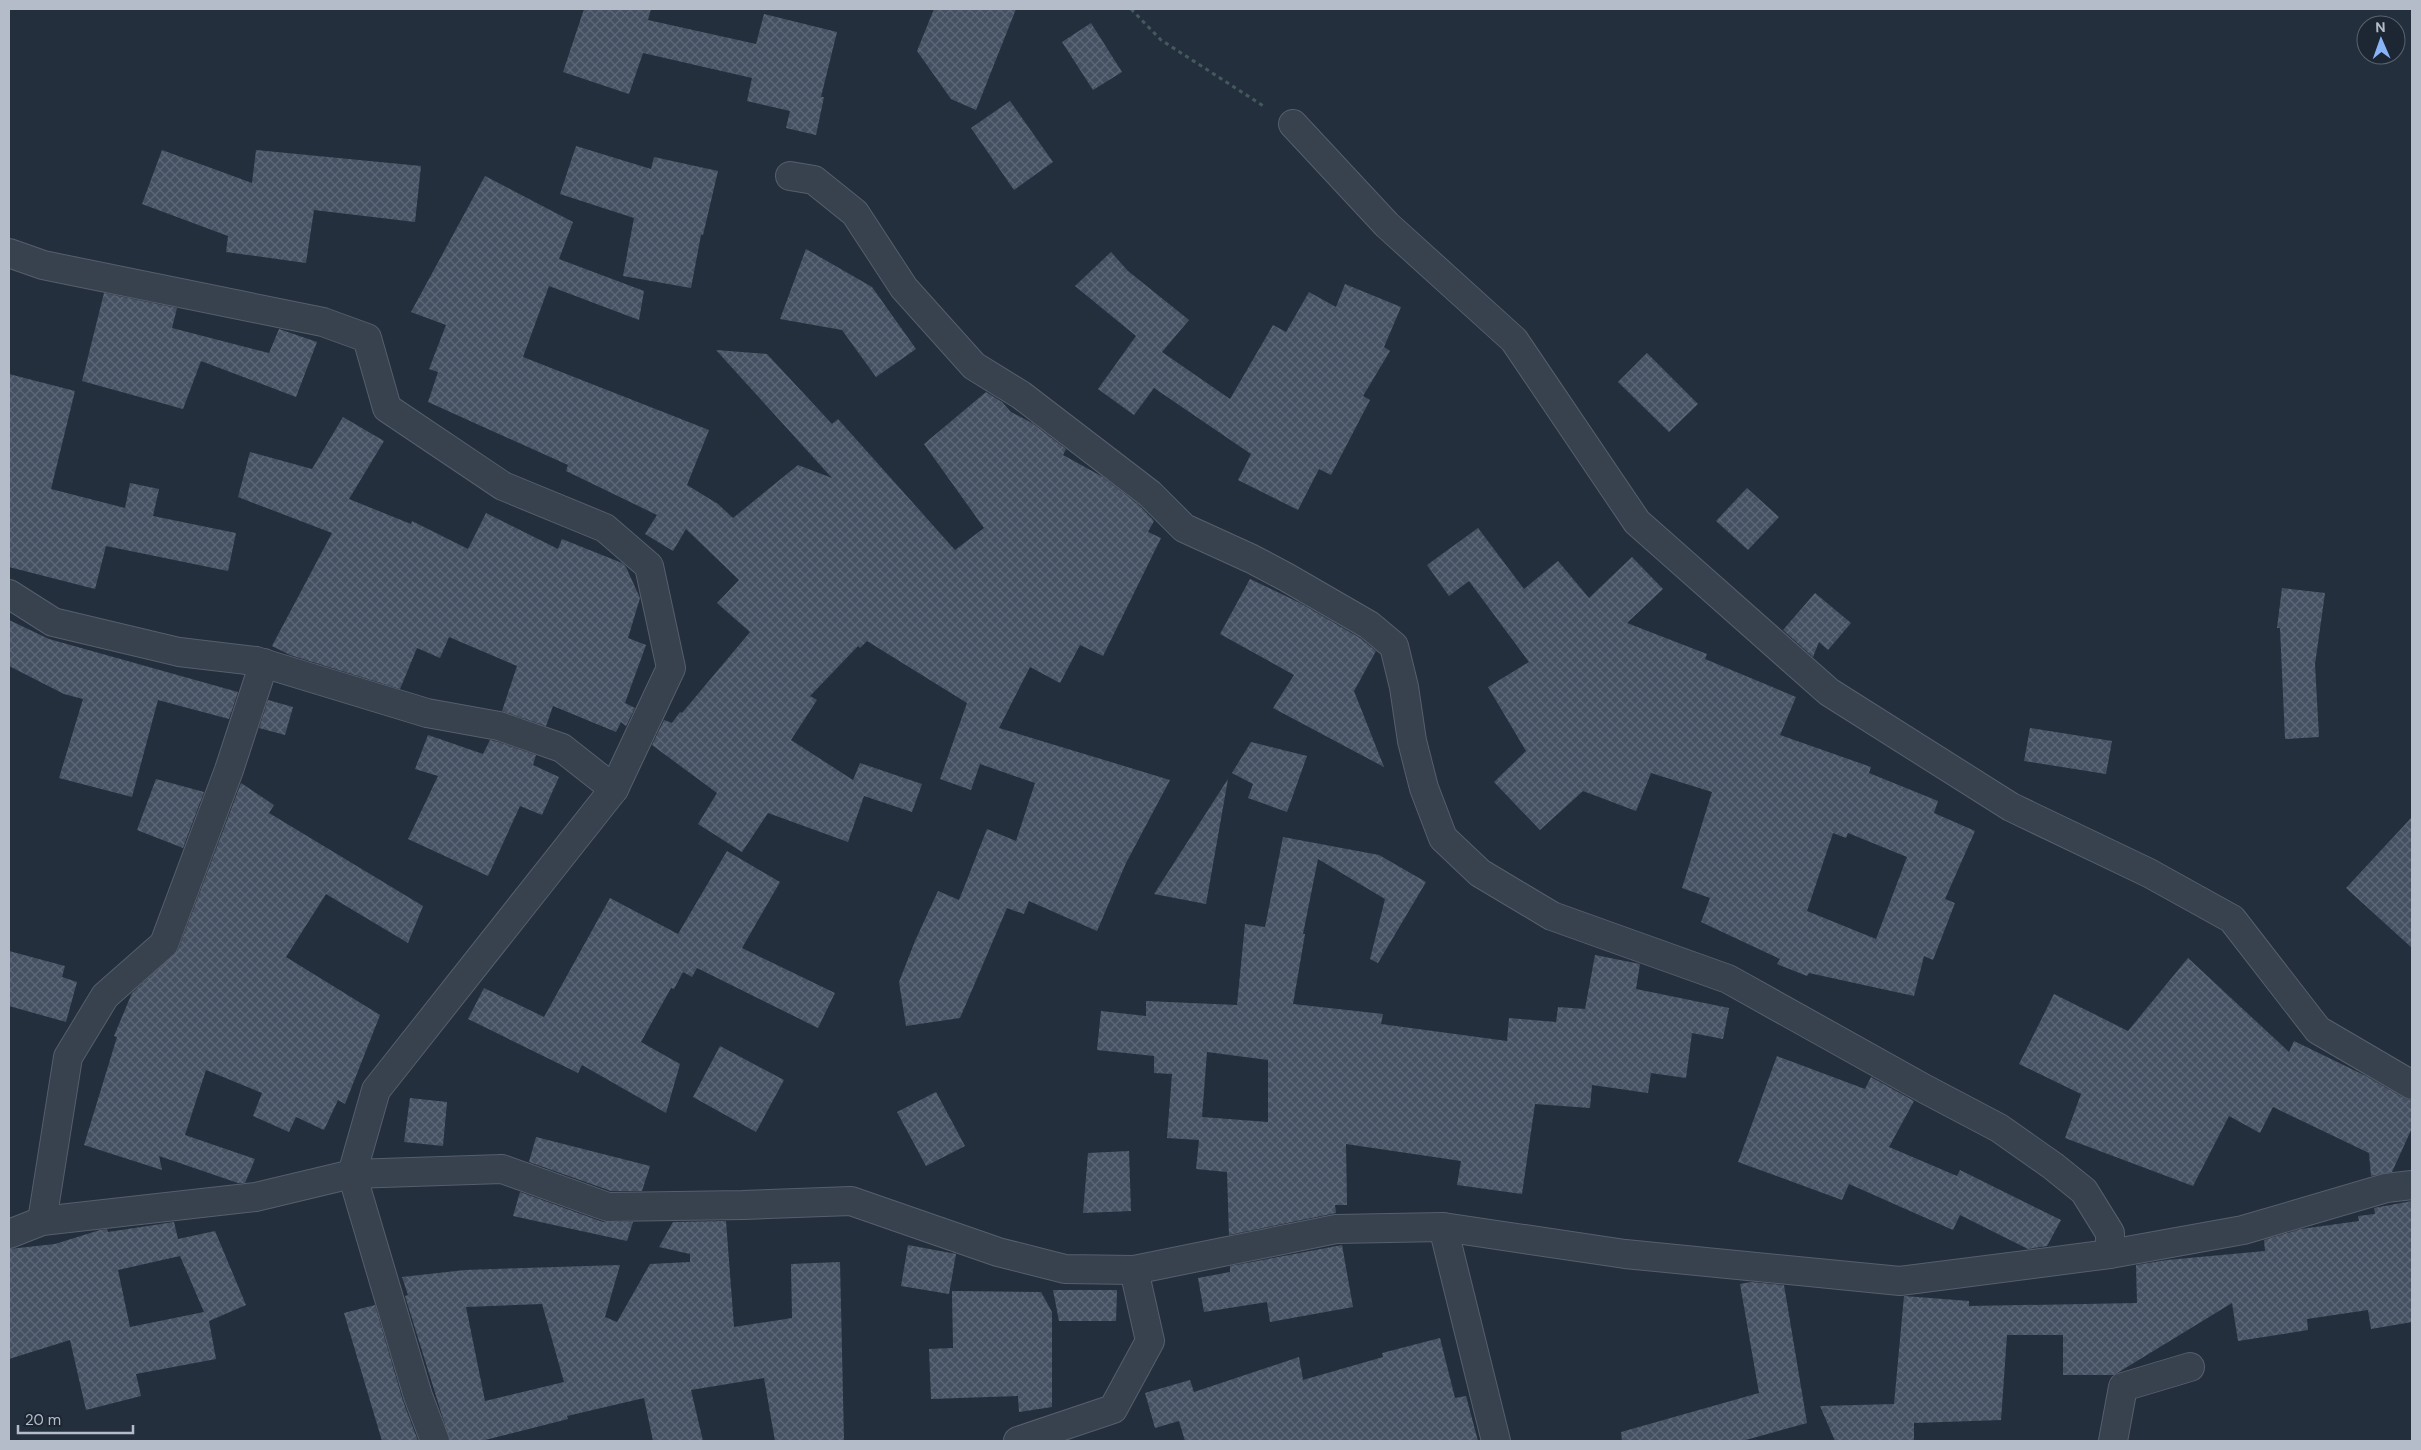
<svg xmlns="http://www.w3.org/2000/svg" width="2421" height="1450" font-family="'DM Sans',sans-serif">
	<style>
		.building { fill: url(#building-cross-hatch); fill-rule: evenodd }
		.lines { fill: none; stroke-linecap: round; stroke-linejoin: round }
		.minor-casing { stroke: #565f6c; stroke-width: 30 }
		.path { stroke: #44595c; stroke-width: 3; stroke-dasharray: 4 4; stroke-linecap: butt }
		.minor { stroke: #38414e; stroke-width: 28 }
	</style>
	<defs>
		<pattern id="building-cross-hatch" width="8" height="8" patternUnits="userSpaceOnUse" patternTransform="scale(1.25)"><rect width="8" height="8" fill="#455162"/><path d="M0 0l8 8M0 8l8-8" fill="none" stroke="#5d6877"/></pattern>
	</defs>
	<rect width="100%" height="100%" fill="#242f3e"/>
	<g class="building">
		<polygon points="584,9 651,9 648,20 756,44 764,14 837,32 821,97 824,97 816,135 786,128 790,111 747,101 752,78 643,53 629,94 563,72"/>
		<polygon points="934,9 1016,9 976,110 951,99 917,51"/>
		<polygon points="1091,23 1122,72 1093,90 1062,42"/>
		<polygon points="1010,101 1053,162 1014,190 971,128"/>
		<polygon points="576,146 651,169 654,157 718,171 703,235 701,235 691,288 623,276 634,218 560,194"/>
		<polygon points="162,150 252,183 256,150 421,166 415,222 314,210 306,263 226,252 228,236 142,204"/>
		<polygon points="485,176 573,222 559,259 644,291 639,320 549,286 523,357 709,430 687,485 718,504 733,518 798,465 832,478 716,350 767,354 832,424 838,419 955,550 984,528 924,444 986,392 1002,402 1011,412 1032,423 1066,449 1063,455 1103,477 1140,506 1154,521 1148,532 1161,538 1103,656 1080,645 1060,683 1030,667 999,728 1170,780 1126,863 1097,931 1029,901 1024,914 1007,908 960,1018 906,1026 899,982 915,941 938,891 959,900 987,829 1016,841 1035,783 980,764 971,790 940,779 967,703 867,641 860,648 858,646 810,696 817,700 791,740 853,780 860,763 922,784 912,812 864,796 848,842 768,813 742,852 698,824 717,793 652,745 664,720 672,723 680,712 682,713 750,632 717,603 739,580 686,529 673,551 645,534 657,515 566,471 568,465 428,402 438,372 429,369 446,325 411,312"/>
		<polygon points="806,249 872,287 916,349 876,377 842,330 780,319"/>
		<polygon points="1111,252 1128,271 1189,320 1162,352 1230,399 1273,325 1286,332 1309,292 1336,307 1345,284 1401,307 1384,347 1390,351 1363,396 1370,400 1331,475 1319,469 1298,510 1238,480 1251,454 1154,388 1134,415 1098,389 1136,336 1075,286"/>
		<polygon points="104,293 177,308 172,328 269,353 279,329 317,342 296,397 201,361 183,409 82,381"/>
		<polygon points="1647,353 1698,404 1669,432 1618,382"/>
		<polygon points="9,374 75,391 51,489 125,508 130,483 159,489 153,516 236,533 228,571 106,546 95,589 9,567"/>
		<polygon points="343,417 384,441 349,499 411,524 412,521 468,549 486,513 558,549 562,539 622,563 626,567 640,598 628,638 646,645 625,703 635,708 626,726 621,722 616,732 553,706 546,726 502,711 517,666 449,637 440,658 417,648 400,689 290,655 272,646 332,533 238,497 250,452 312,469"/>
		<polygon points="1747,488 1779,517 1748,550 1716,521"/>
		<path d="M 1478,528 L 1524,589 L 1558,561 L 1589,598 L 1632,557 L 1663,589 L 1627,623 L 1707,654 L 1705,659 L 1796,697 L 1780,735 L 1871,767 L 1869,773 L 1938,801 L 1934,813 L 1975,831 L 1945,899 L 1955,903 L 1933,960 L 1924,956 L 1914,996 L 1809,973 L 1807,976 L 1777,964 L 1780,959 L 1701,922 L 1710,898 L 1682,888 L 1712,792 L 1651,773 L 1636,811 L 1583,791 L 1540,830 L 1494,782 L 1526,751 L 1488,687 L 1529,662 L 1469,581 L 1449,596 L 1427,565 ZM 1833,833 L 1846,838 L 1848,833 L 1907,857 L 1876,939 L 1807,911 Z"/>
		<polygon points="1250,579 1300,603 1360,638 1376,651 1354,691 1384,767 1273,708 1294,675 1220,634"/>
		<polygon points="2282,588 2325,593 2315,664 2319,737 2285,739 2280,628 2277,628"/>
		<polygon points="1815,593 1851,623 1828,650 1819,642 1813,657 1783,630"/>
		<polygon points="9,620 49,639 238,692 229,719 158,700 132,797 59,778 83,699 64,694 9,666"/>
		<polygon points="268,700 293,707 285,735 259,728"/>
		<polygon points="2030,728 2112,741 2106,774 2024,761"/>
		<polygon points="428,735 483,754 490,740 495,741 536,755 533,765 559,777 542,815 520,806 488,876 408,839 438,776 415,769"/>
		<polygon points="1251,742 1307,756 1287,812 1248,798 1253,784 1232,773"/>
		<polygon points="156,779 204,792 183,848 137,830"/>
		<polygon points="1228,779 1206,904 1154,894"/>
		<polygon points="241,783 274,805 269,813 423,906 408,943 326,894 286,957 380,1015 345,1104 338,1100 324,1130 296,1117 289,1132 253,1116 262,1093 206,1070 185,1135 255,1159 245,1183 238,1183 159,1156 162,1170 84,1145 117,1037 114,1036 132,993 178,950"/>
		<polygon points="2412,817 2412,948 2346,888"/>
		<path d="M 1283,837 L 1379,855 L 1426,882 L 1378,963 L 1370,959 L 1385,899 L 1318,859 L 1303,934 L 1305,934 L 1293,1004 L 1383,1014 L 1381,1024 L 1507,1041 L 1509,1018 L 1556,1022 L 1558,1007 L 1585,1009 L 1595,955 L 1640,964 L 1636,989 L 1729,1008 L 1723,1039 L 1692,1033 L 1686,1078 L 1651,1073 L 1648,1093 L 1592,1085 L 1590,1108 L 1535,1104 L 1522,1194 L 1457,1185 L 1461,1161 L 1346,1144 L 1347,1205 L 1335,1205 L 1336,1213 L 1229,1235 L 1227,1172 L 1196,1169 L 1199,1140 L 1167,1138 L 1172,1074 L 1154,1073 L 1154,1056 L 1097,1050 L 1101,1011 L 1146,1016 L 1146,1001 L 1237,1005 L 1245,924 L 1265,927 ZM 1207,1052 L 1268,1060 L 1268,1122 L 1202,1117 Z"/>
		<polygon points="727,851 780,882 742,948 835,993 818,1028 697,968 692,977 683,972 674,989 671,988 641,1042 680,1064 666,1113 582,1065 578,1073 468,1019 484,988 544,1017 610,898 678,934"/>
		<polygon points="9,951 65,966 62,977 77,982 66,1022 9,1006"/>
		<polygon points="2188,958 2289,1052 2294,1041 2364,1075 2404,1098 2412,1101 2412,1128 2392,1172 2371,1176 2369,1153 2273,1107 2260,1133 2229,1116 2193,1186 2065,1138 2081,1094 2019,1064 2054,994 2128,1031"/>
		<polygon points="720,1046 784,1080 756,1132 693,1097"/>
		<polygon points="1777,1056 1865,1089 1871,1077 1914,1101 1889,1147 1957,1176 1960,1170 2061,1220 2047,1246 2028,1249 1960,1215 1953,1230 1849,1184 1842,1200 1738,1162"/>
		<polygon points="936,1092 965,1146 926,1166 897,1112"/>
		<polygon points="410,1098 447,1102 443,1146 404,1142"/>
		<polygon points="536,1137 650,1166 642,1191 611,1191 529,1162"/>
		<polygon points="1129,1151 1131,1211 1083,1213 1088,1153"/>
		<polygon points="520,1192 603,1222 633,1222 627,1241 513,1216"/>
		<polygon points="2412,1201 2412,1322 2371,1329 2368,1310 2307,1319 2308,1330 2238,1341 2232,1303 2114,1375 2063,1375 2063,1335 2007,1335 2001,1420 1914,1423 1914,1441 1835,1441 1820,1406 1894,1404 1904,1296 1969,1301 1969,1306 2137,1303 2136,1265 2167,1260 2265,1251 2264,1240 2301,1229 2359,1221 2358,1216 2375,1214 2374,1208"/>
		<path d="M 726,1221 L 734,1327 L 792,1318 L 791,1264 L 840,1262 L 844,1441 L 775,1441 L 764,1378 L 691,1390 L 703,1441 L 653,1441 L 644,1398 L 567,1416 L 568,1419 L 481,1441 L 450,1441 L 405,1296 L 408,1295 L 402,1277 L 465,1270 L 620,1265 L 605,1317 L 617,1322 L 650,1264 L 690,1262 L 690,1254 L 659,1247 L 673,1222 ZM 542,1304 L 564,1382 L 485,1401 L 466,1307 Z"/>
		<path d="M 174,1222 L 178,1239 L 215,1231 L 246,1305 L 209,1321 L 216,1359 L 136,1374 L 141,1396 L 86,1410 L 70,1340 L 9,1359 L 9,1249 L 55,1244 L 100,1230 L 107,1229 L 108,1232 ZM 180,1256 L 204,1312 L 130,1327 L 118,1270 Z"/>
		<polygon points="908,1245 956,1254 949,1294 901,1286"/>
		<polygon points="1342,1245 1353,1307 1270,1322 1267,1302 1204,1312 1198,1278 1230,1272 1230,1266"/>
		<polygon points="1751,1282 1784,1285 1807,1423 1742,1441 1622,1441 1621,1432 1759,1393 1740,1284"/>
		<polygon points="1053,1290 1117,1290 1116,1321 1059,1321"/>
		<polygon points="952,1291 1041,1292 1052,1312 1052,1407 1019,1412 1018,1396 931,1399 929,1349 953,1348"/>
		<polygon points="375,1305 403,1401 418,1441 382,1441 344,1313"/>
		<polygon points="1440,1338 1455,1398 1466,1396 1478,1441 1185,1441 1179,1421 1155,1428 1145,1393 1190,1380 1194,1392 1299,1357 1303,1380 1383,1357 1382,1353"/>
	</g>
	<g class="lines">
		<defs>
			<g id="minor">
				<polyline points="1293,124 1387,225 1514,340 1637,522 1829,692 2011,807 2149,873 2232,919 2318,1030 2412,1085"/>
				<polyline points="790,176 814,180 855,213 904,288 974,366 1021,395 1150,494 1184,528 1252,559 1286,577 1369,625 1394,646 1404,687 1412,741 1424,788 1443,838 1480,873 1552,916 1728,979 1925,1089 1999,1128 2053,1166 2084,1191 2110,1233 2110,1254"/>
				<polyline points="9,253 43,265 323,322 367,338 387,408 503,486 605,528 649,566 671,668 614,789 376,1090 352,1174 418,1396 435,1441"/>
				<polyline points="9,594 53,622 179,652 256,661 427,713 499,726 562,748 614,789"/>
				<polyline points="42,1221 68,1057 105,996 164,944 229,770 264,663"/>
				<polyline points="1443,1227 1496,1441"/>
				<polyline points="9,1234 42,1221 256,1197 352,1174 502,1169 608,1207 743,1205 851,1201 998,1252 1065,1269 1134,1270 1336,1229 1443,1227 1625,1254 1900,1281 2110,1254 2243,1230 2386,1188 2412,1185"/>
				<polyline points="1018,1441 1113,1409 1150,1341 1134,1270"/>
				<polyline points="2113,1441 2123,1387 2190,1367"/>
			</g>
		</defs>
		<use href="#minor" class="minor-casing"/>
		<polyline class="path" points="1131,9 1161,40 1265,107"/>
		<use href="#minor" class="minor"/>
	</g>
	<rect width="2421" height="1450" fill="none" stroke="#b4bcc9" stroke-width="20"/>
	<g transform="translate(2381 40) rotate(358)"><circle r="24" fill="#1d2633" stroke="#59626f"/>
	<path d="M0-4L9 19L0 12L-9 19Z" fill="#8ab4f8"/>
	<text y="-8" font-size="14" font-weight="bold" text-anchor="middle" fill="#b4bcc9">N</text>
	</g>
	<path d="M18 1425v8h115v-8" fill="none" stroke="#b4bcc9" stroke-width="2.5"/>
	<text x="25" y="1425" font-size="15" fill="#b4bcc9" stroke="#1d2633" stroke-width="4" paint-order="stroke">20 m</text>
</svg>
